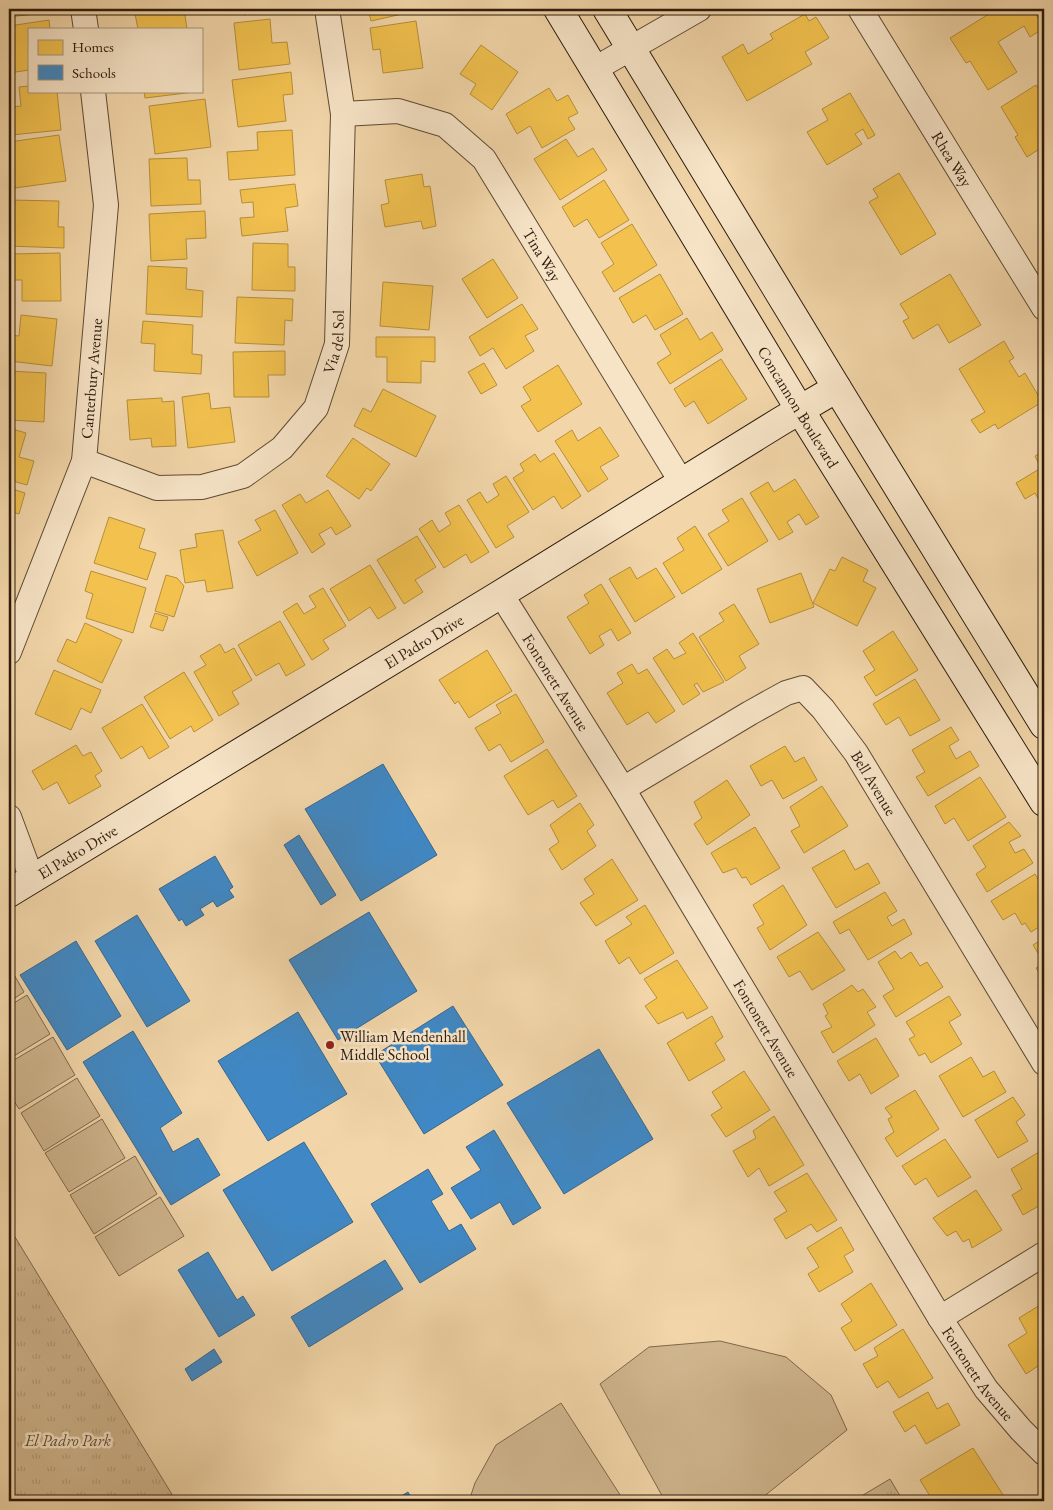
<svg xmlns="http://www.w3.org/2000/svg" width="1053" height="1510" font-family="'EB Garamond',serif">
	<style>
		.park { fill: url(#park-tufts); stroke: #7e684d }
		.garden { fill: #d0b68e; stroke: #7e684d }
		.homes { fill: #f2c14e; stroke: #b78f3a }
		.schools { fill: #3f88c5; stroke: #39678e }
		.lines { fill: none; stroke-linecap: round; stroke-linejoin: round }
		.street-casing { stroke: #5e4a33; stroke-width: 26 }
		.secondary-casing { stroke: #2c1b0c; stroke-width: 30 }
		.street { stroke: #f7e4c7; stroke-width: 24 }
		.secondary { stroke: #f7e4c7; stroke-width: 28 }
		.poi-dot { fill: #8f2418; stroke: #f7e4c7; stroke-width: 2 }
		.labels { text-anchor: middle; stroke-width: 5; stroke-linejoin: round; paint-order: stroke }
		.street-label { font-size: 16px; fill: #2c1b0c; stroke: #f7e4c7 }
		.poi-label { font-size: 16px; fill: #2c1b0c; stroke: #f7e4c7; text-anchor: start }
		.park-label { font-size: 16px; font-style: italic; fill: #5d4a33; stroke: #f7e4c7 }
	</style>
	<defs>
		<pattern id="park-tufts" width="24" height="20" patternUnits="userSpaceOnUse" patternTransform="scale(1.25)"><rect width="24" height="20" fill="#d0b68e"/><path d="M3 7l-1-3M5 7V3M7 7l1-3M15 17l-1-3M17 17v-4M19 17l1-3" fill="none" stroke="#b39c79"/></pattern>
	</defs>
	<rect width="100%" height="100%" fill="#f2d6a9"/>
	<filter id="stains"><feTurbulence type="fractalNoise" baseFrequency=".004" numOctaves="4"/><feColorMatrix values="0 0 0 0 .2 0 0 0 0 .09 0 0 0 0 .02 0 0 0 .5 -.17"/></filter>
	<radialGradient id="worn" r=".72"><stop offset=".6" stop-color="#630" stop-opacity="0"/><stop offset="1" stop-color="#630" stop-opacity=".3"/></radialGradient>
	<g class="park">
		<polygon points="9,1227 15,1237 176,1501 9,1501"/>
		<polygon points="890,1479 903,1501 853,1501"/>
	</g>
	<g class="garden">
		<polygon points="9,966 24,992 9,1002"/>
		<polygon points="27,995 50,1034 9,1059 9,1006"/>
		<polygon points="53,1037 75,1075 19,1109 9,1093 9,1063"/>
		<polygon points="77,1078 100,1116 44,1151 21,1113"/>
		<polygon points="102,1119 125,1158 69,1192 45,1153"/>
		<polygon points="135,1156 157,1194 94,1234 70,1195"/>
		<polygon points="160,1197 184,1236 119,1276 95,1237"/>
		<polygon points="720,1341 786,1357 831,1395 847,1430 758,1501 665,1501 600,1384 649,1347"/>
		<polygon points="561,1403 624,1501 469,1501 475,1483 496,1445"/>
	</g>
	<g class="homes">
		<polygon points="9,9 42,9 43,13 9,17"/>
		<polygon points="134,9 184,9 187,29 138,29"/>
		<polygon points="243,9 280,9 244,15"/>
		<polygon points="368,9 420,9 420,10 371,21"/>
		<polygon points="997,9 1033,9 1044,28 1030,37 1024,26 998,42 1017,72 988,90 970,61 966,63 950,38"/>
		<polygon points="805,14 809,21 816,17 829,38 805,52 812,64 747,101 722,57 743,44 748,54 773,39 770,34"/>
		<polygon points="270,19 272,43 287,42 290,64 239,70 234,23"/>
		<polygon points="49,20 50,29 29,29 29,70 9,73 9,56 10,56 9,26"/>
		<polygon points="416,21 423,68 383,73 380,49 373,50 370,28"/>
		<polygon points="481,45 518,72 492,110 470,94 476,84 460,74"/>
		<polygon points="201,72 203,91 145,98 144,91 201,91"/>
		<polygon points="291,72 293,94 283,95 286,121 238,127 232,80"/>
		<polygon points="1036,85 1044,98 1044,146 1027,157 1015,137 1018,135 1001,107"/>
		<polygon points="29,86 29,91 57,91 61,130 11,135 9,107 21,106 19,87"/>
		<polygon points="549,88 557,101 568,95 578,113 568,118 575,129 542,148 530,126 517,134 506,114"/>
		<polygon points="850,93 875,135 868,139 863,129 855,134 862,144 827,165 807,132 828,120 822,109"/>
		<polygon points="205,99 211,147 155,154 149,106"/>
		<polygon points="292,130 295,175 229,180 227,152 258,150 257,132"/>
		<polygon points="59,135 66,181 15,188 9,142"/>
		<polygon points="566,139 578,157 593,148 607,170 560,200 534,159"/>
		<polygon points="187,158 188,180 200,180 201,204 151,206 149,159"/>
		<polygon points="899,173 936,234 901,255 869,202 878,197 873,189"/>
		<polygon points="422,174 424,187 430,186 436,226 423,229 421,221 385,227 381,205 389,203 385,180"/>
		<polygon points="604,180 629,220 599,238 587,219 574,227 562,207"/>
		<polygon points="295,184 298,206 285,208 288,231 242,236 240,218 254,217 253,202 242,203 240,190"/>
		<polygon points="9,200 59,201 58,227 64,227 64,248 9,246"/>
		<polygon points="205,211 206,238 186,239 187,259 151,261 149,214"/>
		<polygon points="632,224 657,265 614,292 602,272 614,264 601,243"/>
		<polygon points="253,243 288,244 288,267 295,267 295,291 252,290"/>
		<polygon points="60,253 61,301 22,301 22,280 9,280 9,254"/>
		<polygon points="493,259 518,298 487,318 462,279"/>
		<polygon points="148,266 187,268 186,289 203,291 202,317 146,314"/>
		<polygon points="660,274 683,314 655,330 646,315 633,323 619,298"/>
		<polygon points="950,274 981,325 949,343 938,324 913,339 903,321 909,318 900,304"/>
		<polygon points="383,282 433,286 429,330 380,326"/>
		<polygon points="237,297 293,299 292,321 285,320 284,345 235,343"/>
		<polygon points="522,304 538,329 525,336 534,351 506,369 493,348 480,356 469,337"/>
		<polygon points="21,315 57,319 52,366 9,361 9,335 19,336"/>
		<polygon points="687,318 700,340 712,332 723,350 670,384 657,363 671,354 660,335"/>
		<polygon points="143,321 193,325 192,354 202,355 201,374 154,371 155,344 141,343"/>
		<polygon points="376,337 435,337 435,362 421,361 421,383 387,382 387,357 376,357"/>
		<polygon points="1004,341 1014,358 1009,361 1019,377 1025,373 1042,402 998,429 995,424 980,433 971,420 985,412 959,369"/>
		<polygon points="285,351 285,375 268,375 269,397 234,397 233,352"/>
		<polygon points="721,359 747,399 708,424 694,401 685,407 674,389"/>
		<polygon points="484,363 497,385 481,394 468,372"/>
		<polygon points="558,365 582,404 538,432 521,406 531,400 523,387"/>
		<polygon points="9,371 46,373 44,422 9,420"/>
		<polygon points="383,389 436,416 416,457 354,426 363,408 371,412"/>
		<polygon points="209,393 211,409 230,407 235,442 188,448 182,397"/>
		<polygon points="162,398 162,402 174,401 176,446 152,447 151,438 130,440 127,400"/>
		<polygon points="600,427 619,456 600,467 608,479 588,492 555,441 572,430 578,441"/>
		<polygon points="9,428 26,433 19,457 34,461 27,485 9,480"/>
		<polygon points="353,438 390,464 371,491 367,488 359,499 326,476"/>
		<polygon points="1044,451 1044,509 1035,493 1025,499 1016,483 1041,468 1035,456"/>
		<polygon points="554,453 581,496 562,509 554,496 533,510 513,478 524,471 520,464 535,454 540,462"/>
		<polygon points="506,476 529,512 507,526 514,537 496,548 467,500 480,492 487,503 499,495 493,484"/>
		<polygon points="795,479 819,517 806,525 799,514 787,522 793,532 779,540 750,493 768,482 774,492"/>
		<polygon points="9,488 25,493 19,514 9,511"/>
		<polygon points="328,490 351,526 336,535 331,527 319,534 325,544 312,553 282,505 300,494 306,503"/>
		<polygon points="742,498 768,541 728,566 708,534 729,521 722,510"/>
		<polygon points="459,505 489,552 471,563 466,554 444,568 419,529 432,520 439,532 451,524 445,513"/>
		<polygon points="275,510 298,553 257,576 238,542 261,530 255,520"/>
		<polygon points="109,517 145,529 139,548 156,553 147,580 94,563"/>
		<polygon points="695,526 722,569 682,594 663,563 684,550 677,538"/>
		<polygon points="223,530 233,588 207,592 205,580 185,583 180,550 197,547 195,534"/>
		<polygon points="417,536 436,567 415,580 423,592 404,604 377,560"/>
		<polygon points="842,557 868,570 863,581 876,588 857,626 813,603 830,569 835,571"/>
		<polygon points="370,565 396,608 378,619 370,607 349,621 330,589"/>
		<polygon points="630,567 637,579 656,568 675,597 635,622 609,579"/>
		<polygon points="91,571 146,588 133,633 86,618 93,594 85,591"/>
		<polygon points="801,573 814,607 770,623 757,589"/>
		<polygon points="166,575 177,578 184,586 174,617 155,611"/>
		<polygon points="601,584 631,633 618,641 611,629 599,636 604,645 590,654 567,617 589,603 584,595"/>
		<polygon points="323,588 346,626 323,640 329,649 312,660 283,612 297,603 304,614 316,607 309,596"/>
		<polygon points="734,604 759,644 739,656 746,668 726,681 699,637 724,621 719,613"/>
		<polygon points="155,613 168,617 163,631 150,627"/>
		<polygon points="280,621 305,665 286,676 279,663 256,676 238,645"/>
		<polygon points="85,623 122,640 102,683 57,661 67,639 76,643"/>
		<polygon points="893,631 918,670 876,696 864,677 875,670 863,651"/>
		<polygon points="693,633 724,682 703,692 697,683 694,685 700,694 683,705 653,658 667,649 674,659 686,653 679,643"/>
		<polygon points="220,644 225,653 234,648 252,680 232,692 239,704 219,716 194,672 206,665 200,656"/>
		<polygon points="487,650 512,691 469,718 458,701 455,704 439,680"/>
		<polygon points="632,664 638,674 647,669 675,711 656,723 648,712 627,725 607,693 623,683 617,673"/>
		<polygon points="54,670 101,690 91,713 81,708 71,730 35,714"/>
		<polygon points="184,672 213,720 194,732 191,726 170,739 144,697"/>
		<polygon points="915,679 940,720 910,736 899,717 886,725 873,704"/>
		<polygon points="516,694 544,742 511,762 500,744 489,751 475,728 501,713 496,705"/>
		<polygon points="142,704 169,747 149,759 142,746 121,759 102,728"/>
		<polygon points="951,727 959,740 949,746 956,759 970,751 979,766 928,796 916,777 925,772 912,750"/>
		<polygon points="76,745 83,756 91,752 102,771 95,776 101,786 69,804 57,782 43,790 32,771"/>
		<polygon points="785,746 795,762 804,757 817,780 783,799 772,780 761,786 750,766"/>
		<polygon points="547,749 577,796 558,808 553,800 528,815 504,776"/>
		<polygon points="980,777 1006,817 968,841 954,818 945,824 935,806"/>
		<polygon points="727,780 750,815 707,845 694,824 702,818 694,802"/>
		<polygon points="822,786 848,826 804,853 791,831 800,826 790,807"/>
		<polygon points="580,803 594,825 587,831 596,846 562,870 549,849 559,842 550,825"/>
		<polygon points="1009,822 1021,836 1009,842 1015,853 1024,849 1033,863 987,892 976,874 986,867 973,846"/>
		<polygon points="755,827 780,868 751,885 746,877 742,878 736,868 723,873 711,853"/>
		<polygon points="844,850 855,870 868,863 880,883 836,908 812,868"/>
		<polygon points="612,859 638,900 596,926 580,903 594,894 584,879"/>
		<polygon points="1035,874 1044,889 1044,924 1031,932 1025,923 1022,925 1015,913 1003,920 991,901"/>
		<polygon points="783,885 807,925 770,950 757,928 764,924 753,905"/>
		<polygon points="885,892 897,911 887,917 892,926 904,919 912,934 868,960 849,929 840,934 833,922"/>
		<polygon points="645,905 674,953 640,974 629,957 619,964 605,941 632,924 626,917"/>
		<polygon points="818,932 845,970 812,990 800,971 789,977 777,957"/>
		<polygon points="1044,938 1044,980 1036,968 1044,963 1033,945"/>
		<polygon points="895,951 901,959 911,952 920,966 927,962 943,987 896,1017 883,996 894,989 878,962"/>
		<polygon points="677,960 708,1008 687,1019 683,1012 658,1024 645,1006 657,998 644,979"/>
		<polygon points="852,985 858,992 863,989 876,1007 867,1012 875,1025 833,1053 821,1032 832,1027 825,1016 828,1014 823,1004"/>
		<polygon points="949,996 961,1015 949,1022 962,1044 931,1063 925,1053 919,1056 909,1039 915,1036 906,1022"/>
		<polygon points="712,1016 723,1037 715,1043 725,1060 689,1081 667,1043"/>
		<polygon points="876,1038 899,1076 871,1094 860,1074 849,1081 837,1061"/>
		<polygon points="971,1057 983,1077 994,1071 1006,1092 963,1117 939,1076"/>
		<polygon points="744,1071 770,1110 726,1137 711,1115 722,1108 712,1092"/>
		<polygon points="915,1090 939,1129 897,1157 885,1138 894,1132 888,1119 892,1117 885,1108"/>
		<polygon points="1013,1097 1025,1115 1016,1122 1028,1141 998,1158 975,1120"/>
		<polygon points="774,1116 804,1165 769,1186 759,1168 748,1177 733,1151 756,1138 753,1131"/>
		<polygon points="945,1139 971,1177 938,1197 926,1178 915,1185 902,1166"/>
		<polygon points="1044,1149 1044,1203 1023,1215 1012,1195 1022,1189 1011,1169"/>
		<polygon points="807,1173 837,1220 817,1232 811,1224 786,1239 774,1219 787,1211 774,1192"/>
		<polygon points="976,1190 1002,1230 972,1248 969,1239 963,1242 956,1231 947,1236 933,1218"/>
		<polygon points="841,1227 854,1250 844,1256 853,1272 819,1292 808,1274 819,1267 807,1248"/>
		<polygon points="871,1283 897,1325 855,1351 841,1328 852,1321 841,1304"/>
		<polygon points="1040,1305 1044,1312 1044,1362 1026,1374 1008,1345 1027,1333 1019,1318"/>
		<polygon points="903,1329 933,1378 899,1398 888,1381 877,1388 863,1364 878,1356 874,1348"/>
		<polygon points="928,1392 937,1409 948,1403 960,1425 926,1444 915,1425 905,1432 893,1412"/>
		<polygon points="973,1448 1007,1501 958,1501 956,1498 951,1501 933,1501 920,1480"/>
	</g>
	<g class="schools">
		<polygon points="383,764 437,855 361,901 305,809"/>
		<polygon points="299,835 336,895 321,905 284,845"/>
		<polygon points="215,856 233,887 229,890 234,897 217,907 213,901 200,909 204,915 186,926 182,919 179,921 159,889"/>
		<polygon points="369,912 417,991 338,1040 289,960"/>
		<polygon points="137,915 190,1001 147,1027 95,941"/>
		<polygon points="76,941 121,1016 67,1050 20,975"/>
		<polygon points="453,1006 503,1085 424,1134 375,1055"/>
		<polygon points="298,1012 347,1094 268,1141 218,1061"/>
		<polygon points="133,1031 182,1113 160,1128 173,1152 198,1138 220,1175 171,1205 83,1062"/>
		<polygon points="599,1049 653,1139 564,1194 507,1103"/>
		<polygon points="494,1130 541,1208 513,1225 500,1202 471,1219 451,1188 481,1170 466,1147"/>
		<polygon points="304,1142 353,1222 272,1271 223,1190"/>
		<polygon points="428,1169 443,1194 431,1201 449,1231 461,1224 476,1249 420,1283 371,1204"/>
		<polygon points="208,1252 237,1300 243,1296 255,1315 219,1337 178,1270"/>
		<polygon points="385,1260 403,1289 309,1347 291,1317"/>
		<polygon points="214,1349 222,1362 192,1381 185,1369"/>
		<polygon points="408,1492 413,1501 393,1501"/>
	</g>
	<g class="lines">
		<defs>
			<g id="street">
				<polyline points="83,9 86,29"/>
				<path id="s1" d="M 860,9 L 1044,308"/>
				<polyline points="593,70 699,9"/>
				<path id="s2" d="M 343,114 L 398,111 L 445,125 L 484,159 L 682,483"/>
				<path id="s3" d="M 84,461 L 157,488 L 202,487 L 243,476 L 282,448 L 316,408 L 337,344 L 343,114 L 327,9"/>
				<path id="s4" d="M 501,594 L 623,789 L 940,1318 L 986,1389 L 1021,1430 L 1044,1453"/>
				<path id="s5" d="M 9,652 L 84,461 L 106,205 L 93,91"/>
				<path id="s6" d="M 623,789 L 750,713 L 786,693 L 803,688 L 823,709 L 856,753 L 1044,1063"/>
				<polyline points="9,817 32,879"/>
				<polyline points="940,1318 1044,1254"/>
			</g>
			<g id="secondary">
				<path id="s7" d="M 558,9 L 800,410 L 1044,802"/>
				<polyline points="607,9 837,388 1044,725"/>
				<path id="s8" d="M 9,893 L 501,594 L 781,421 L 837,388"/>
			</g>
		</defs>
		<use href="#street" class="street-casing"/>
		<use href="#secondary" class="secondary-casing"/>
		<use href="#street" class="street"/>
		<use href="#secondary" class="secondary"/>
	</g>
	<circle class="poi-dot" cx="330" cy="1045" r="5"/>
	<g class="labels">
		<g class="street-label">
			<text dy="6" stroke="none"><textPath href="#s1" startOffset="176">Rhea Way</textPath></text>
			<text dy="6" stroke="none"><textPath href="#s2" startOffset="268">Tina Way</textPath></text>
			<text dy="6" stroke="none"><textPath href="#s3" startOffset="335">Via del Sol</textPath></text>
			<text dy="6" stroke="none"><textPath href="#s5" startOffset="288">Canterbury Avenue</textPath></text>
			<text dy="6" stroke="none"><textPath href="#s7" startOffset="465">Concannon Boulevard</textPath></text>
			<text dy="6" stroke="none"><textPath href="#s8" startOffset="485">El Padro Drive</textPath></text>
			<text dy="6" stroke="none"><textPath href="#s4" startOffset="104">Fontonett Avenue</textPath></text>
			<text dy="6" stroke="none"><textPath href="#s6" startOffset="326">Bell Avenue</textPath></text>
			<text dy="6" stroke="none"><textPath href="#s8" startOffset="80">El Padro Drive</textPath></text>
			<text dy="6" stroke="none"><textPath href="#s4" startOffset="509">Fontonett Avenue</textPath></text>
			<text dy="6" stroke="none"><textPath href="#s4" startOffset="914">Fontonett Avenue</textPath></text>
		</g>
		<g class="poi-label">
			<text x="340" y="1042">William Mendenhall<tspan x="340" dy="18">Middle School</tspan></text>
		</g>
		<g class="park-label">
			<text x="68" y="1446">El Padro Park</text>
		</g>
	</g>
	<rect width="1053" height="1510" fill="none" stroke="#f2d6a9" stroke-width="30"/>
	<rect x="10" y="10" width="1033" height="1490" fill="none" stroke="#2c1b0c" stroke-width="2.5"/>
	<rect x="15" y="15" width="1023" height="1480" fill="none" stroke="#2c1b0c"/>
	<rect x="28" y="28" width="175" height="65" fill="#f7e4c7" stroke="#a6947c"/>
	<rect x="38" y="40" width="25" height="15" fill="#f2c14e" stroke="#a6947c"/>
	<text x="72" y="52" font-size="15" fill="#2c1b0c">Homes</text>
	<rect x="38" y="65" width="25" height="15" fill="#3f88c5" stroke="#a6947c"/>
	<text x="72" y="78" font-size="15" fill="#2c1b0c">Schools</text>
	<rect width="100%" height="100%" filter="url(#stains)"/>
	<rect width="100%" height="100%" fill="url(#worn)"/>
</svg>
